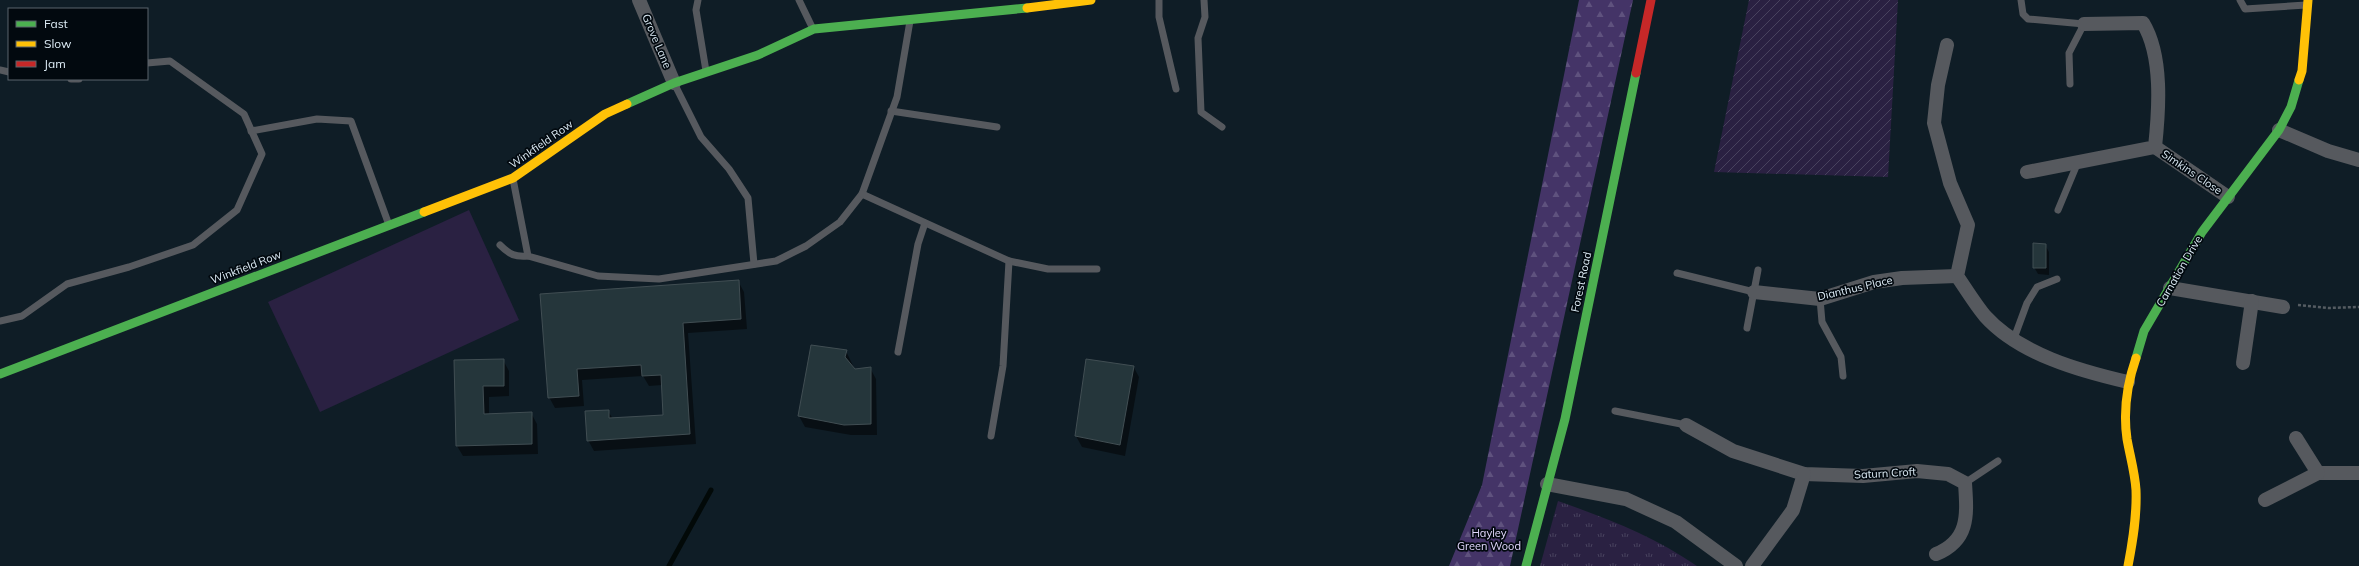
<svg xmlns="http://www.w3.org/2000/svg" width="2359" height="566" font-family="Mulish,sans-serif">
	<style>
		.grass { fill: url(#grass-tufts) }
		.forest { fill: url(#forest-firs) }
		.garden { fill: url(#garden-furrows) }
		.pitch { fill: #2a2142 }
		.shadow { fill: #0007 }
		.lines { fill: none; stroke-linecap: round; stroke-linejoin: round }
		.stream { stroke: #020908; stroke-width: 5 }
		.building { fill: #25363b; stroke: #414e53 }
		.path { stroke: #555c62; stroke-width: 2.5; stroke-dasharray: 3 2; stroke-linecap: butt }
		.lane { stroke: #56595e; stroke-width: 7 }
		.street { stroke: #56595e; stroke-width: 14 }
		.fast { stroke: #4caf50; stroke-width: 9 }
		.slow { stroke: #ffc107; stroke-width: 9 }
		.jam { stroke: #c62828; stroke-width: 9 }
		.labels { text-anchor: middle; stroke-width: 3.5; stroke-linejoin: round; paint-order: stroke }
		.street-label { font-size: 11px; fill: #deedf7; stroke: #02090f }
		.park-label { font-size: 11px; fill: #e3d9fe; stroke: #02090f }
	</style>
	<defs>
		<pattern id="grass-tufts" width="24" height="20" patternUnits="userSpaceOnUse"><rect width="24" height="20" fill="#2a2142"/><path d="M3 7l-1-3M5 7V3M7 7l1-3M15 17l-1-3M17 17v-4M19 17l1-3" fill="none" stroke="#48425e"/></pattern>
		<pattern id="forest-firs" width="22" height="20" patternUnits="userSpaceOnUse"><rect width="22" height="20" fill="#443467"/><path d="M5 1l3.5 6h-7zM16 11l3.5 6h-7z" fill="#5f527e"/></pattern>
		<pattern id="garden-furrows" width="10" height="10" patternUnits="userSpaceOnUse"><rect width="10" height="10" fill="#2a2142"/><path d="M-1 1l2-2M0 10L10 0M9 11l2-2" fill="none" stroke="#48425e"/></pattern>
	</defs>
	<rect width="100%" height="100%" fill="#0f1d26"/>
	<path class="grass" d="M 1558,501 C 1609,519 1653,536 1697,566 L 1540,566 Z"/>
	<polygon class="forest" points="1579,0 1633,0 1510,566 1449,566 1482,485"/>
	<polygon class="garden" points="1749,0 1898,0 1888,177 1714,172"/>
	<polygon class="pitch" points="469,210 519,320 320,412 268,302"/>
	<g class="shadow">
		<polygon points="2045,245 2049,252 2049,275 2038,274 2034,267"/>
		<polygon points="738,281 744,292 747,329 688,333 696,444 594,451 588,440 608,411 613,419 664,416 662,385 649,386 643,376 582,380 584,406 555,408 549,397 541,294"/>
		<polygon points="846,351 855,370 870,368 876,379 877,435 851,435 805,427 799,416"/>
		<polygon points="503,360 509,371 509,396 489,397 489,414 531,413 537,424 538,454 463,456 457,446 455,361"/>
		<polygon points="1087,360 1133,366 1139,377 1125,456 1082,447 1076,436"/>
	</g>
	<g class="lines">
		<polyline class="stream" points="669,566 711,490"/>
	</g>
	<g class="building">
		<polygon points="2033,243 2046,244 2046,268 2033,268"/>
		<polygon points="739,280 741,319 683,323 690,434 587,441 585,411 609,410 609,418 663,415 661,375 642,376 641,365 577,369 579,396 548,398 540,294"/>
		<polygon points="811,345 847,350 845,357 855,369 871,367 871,424 844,425 798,416"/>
		<polygon points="504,359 504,386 483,386 484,414 532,412 532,444 456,446 454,360"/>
		<polygon points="1086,359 1134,366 1120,445 1075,436"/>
	</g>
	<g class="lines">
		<polyline class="path" points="2298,305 2329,308 2359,307"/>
		<g class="lane">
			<polyline points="698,0 696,10 706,71"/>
			<polyline points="799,0 813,29"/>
			<polyline points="1159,0 1159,17 1176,89"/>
			<polyline points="1204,0 1205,17 1198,38 1201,112 1222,127"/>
			<polyline points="2021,0 2023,14 2028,19 2084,24 2069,53 2070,84"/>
			<polyline points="2240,0 2245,9 2306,5"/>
			<polyline points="0,70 9,72"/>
			<polyline points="71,79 79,79"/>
			<polyline points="675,85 701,137 729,169 748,198 754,264"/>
			<polyline points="891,111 997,127"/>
			<polyline points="251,131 317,119 351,121 389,225"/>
			<polyline points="513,179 528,256 598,276 659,279 776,261 806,246 840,222 862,194 897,97 910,21"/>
			<polyline points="862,194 1009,261 1048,269 1097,269"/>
			<polyline points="2058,210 2078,162"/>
			<path d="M 500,245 C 510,255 515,257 528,256"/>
			<polyline points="1677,273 1754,292"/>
			<polyline points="1820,299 1822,322 1841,357 1843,376"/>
			<polyline points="0,321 22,316 67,284 129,267 193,245 237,210 262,154 244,114 170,61 147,63"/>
			<polyline points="1747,328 1758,270"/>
			<polyline points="2013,341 2027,303 2037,287 2057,279"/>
			<polyline points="898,352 918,244 925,223"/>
			<polyline points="1615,411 1686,425"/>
			<polyline points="991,436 1003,366 1009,261"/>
			<polyline points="1965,483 1998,461"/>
		</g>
		<g class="street">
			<polyline points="639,0 674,83"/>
			<path d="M 1947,45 L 1938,85 L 1934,123 L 1950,183 L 1968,225 L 1957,276 C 1966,289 1975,304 1985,316 C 2019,354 2080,371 2128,382"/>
			<polyline points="2279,130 2328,151 2359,160"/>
			<polyline points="2155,147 2228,197"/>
			<path d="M 2027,172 L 2155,147 C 2159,110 2163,56 2143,23 L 2084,24"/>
			<polyline points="2170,288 2283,307"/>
			<polyline points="1754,292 1820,299 1874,282 1902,278 1957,276"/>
			<polyline points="2243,363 2252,301"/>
			<path d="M 1686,425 L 1733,451 L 1804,474 L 1863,476 L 1917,471 L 1948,474 L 1965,483 C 1967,514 1970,540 1936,554"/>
			<polyline points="2318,473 2359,473"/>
			<polyline points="1547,484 1626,499 1676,522 1736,566"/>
			<polyline points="2265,500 2318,473 2296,438"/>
			<polyline points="1752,566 1793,510 1804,474"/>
		</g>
		<g class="fast">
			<polyline points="627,104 674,83 758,55 814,29 1027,8"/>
			<polyline points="2136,358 2144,331 2202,232 2279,130 2291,107 2299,80"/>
			<polyline points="0,374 424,212"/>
			<polyline points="1526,566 1565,419 1636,73"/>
		</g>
		<g class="slow">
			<polyline points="1027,8 1091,0"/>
			<polyline points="2299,80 2302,71 2308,0"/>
			<polyline points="424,212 513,178 605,114 627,104"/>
			<path d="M 2128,566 C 2133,540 2137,516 2136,490 C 2135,473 2130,456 2127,439 C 2123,411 2127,384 2136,358"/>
		</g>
		<polyline class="jam" points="1636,73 1651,0"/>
	</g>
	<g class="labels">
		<g class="street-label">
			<text transform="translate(657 41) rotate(67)" y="4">Grove Lane</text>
			<text transform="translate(541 144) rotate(-35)" y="4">Winkfield Row</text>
			<text transform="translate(2192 172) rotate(34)" y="4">Simkins Close</text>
			<text transform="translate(246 267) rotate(-21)" y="4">Winkfield Row</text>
			<text transform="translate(2179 271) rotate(-60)" y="4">Carnation Drive</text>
			<text transform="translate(1581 282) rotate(-78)" y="4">Forest Road</text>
			<text transform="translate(1855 288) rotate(-13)" y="4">Dianthus Place</text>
			<text transform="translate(1885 473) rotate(-3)" y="4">Saturn Croft</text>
		</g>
		<g class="park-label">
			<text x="1489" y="537">Hayley<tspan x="1489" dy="13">Green Wood</tspan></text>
		</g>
	</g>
	<rect x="8" y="8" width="140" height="72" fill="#02090f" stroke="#5a646c"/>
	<rect x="16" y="21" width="20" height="6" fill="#4caf50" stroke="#5a646c"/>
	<text x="44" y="28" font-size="12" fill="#deedf7">Fast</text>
	<rect x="16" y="41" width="20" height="6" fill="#ffc107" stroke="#5a646c"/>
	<text x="44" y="48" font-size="12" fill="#deedf7">Slow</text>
	<rect x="16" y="61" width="20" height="6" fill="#c62828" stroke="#5a646c"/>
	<text x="44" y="68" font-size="12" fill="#deedf7">Jam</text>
</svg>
